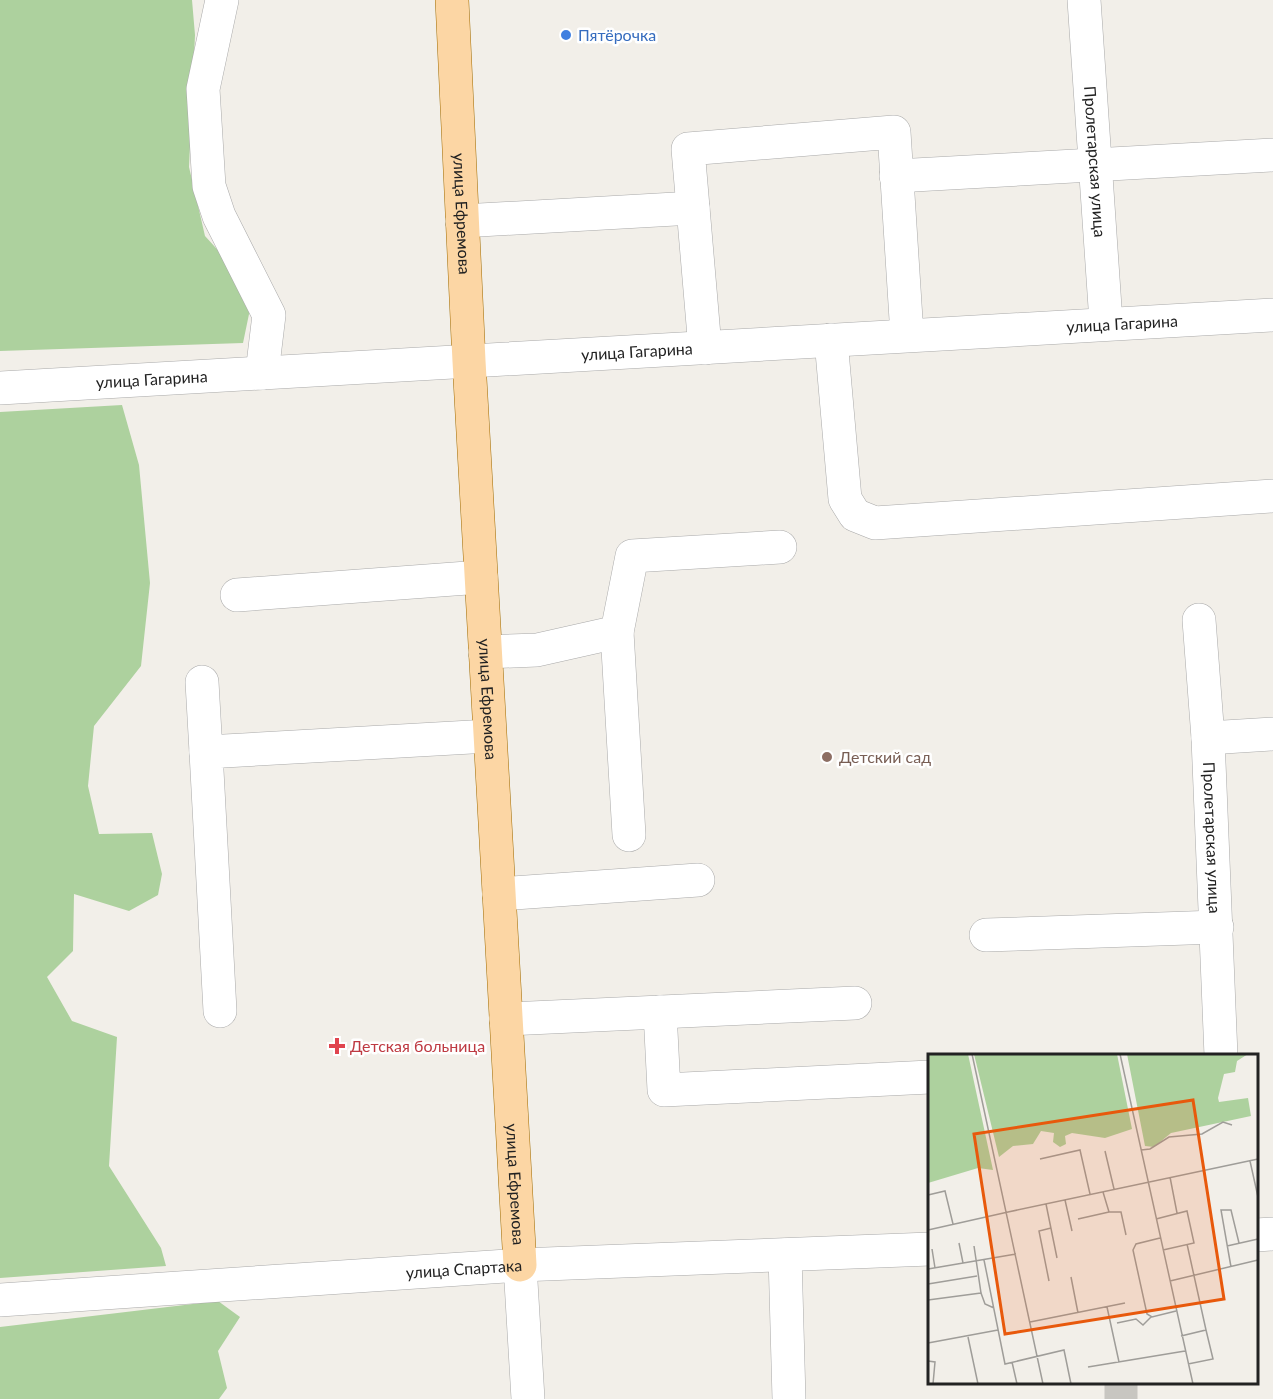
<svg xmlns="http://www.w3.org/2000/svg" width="1273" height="1399" font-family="Lato,sans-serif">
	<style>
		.forest { fill: #add19e }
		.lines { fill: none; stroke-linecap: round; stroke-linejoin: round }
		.minor-tunnel { stroke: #c8c6c1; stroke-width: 33; stroke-dasharray: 33 16; stroke-linecap: butt }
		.minor-casing { stroke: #a9a9a9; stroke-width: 34 }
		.major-casing { stroke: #a06b00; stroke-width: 34 }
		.minor { stroke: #fff; stroke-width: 33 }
		.major { stroke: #fcd6a4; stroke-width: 33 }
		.shop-dot { fill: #3f7fe0; stroke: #fff; stroke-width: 2 }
		.education-dot { fill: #8d6e63; stroke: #fff; stroke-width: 2 }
		.health-dot { fill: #e0444e; stroke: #fff; stroke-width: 2 }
		.labels { text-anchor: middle; stroke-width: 5; stroke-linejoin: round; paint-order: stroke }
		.shop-label { font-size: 16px; fill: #366cbe; stroke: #fff; text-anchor: start }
		.street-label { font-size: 16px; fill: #222; stroke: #fff }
		.education-label { font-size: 16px; fill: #785e54; stroke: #fff; text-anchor: start }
		.health-label { font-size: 16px; fill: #be3a42; stroke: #fff; text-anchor: start }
		.inset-road { fill: none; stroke: #9f9d99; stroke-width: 1.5 }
		.view { fill: #e8590c; fill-opacity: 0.15; stroke: #e8590c; stroke-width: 3 }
		.inset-edge { fill: none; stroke: #222; stroke-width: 3 }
	</style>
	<rect width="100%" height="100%" fill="#f2efe9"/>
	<g class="forest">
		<polygon points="0,0 192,0 195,35 189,167 205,236 254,290 243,343 0,351"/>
		<polygon points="122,405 139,465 150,583 141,666 94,726 88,786 99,834 152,833 162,874 158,895 129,911 74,894 73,951 47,977 72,1021 117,1037 109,1166 161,1248 166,1266 0,1278 0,412"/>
		<polygon points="218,1301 240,1317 218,1351 227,1388 219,1399 0,1399 0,1327"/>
	</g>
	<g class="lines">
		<polyline class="minor-tunnel" points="1121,1382 1121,1399"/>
		<defs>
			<g id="minor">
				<polyline points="222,0 203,89 209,186 219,216 269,315 262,373"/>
				<path id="s1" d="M 1084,0 L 1106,322"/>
				<polyline points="896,176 1273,155"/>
				<polyline points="462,221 693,208"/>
				<polyline points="831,340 845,499 855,515 875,523 1273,496"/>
				<polyline points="705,348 688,149 894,132 907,335"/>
				<path id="s2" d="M 0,388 L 1273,315"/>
				<polyline points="237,595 481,577"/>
				<path id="s3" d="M 1199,620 L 1208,738 L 1221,1056"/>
				<polyline points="617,632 629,835"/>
				<polyline points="485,652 537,650 617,632 632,556 780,547"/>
				<polyline points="202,682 206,752"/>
				<polyline points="1208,738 1273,734"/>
				<polyline points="499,894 698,880"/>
				<polyline points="986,935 1217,927"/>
				<polyline points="220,1011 206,752 489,736"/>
				<polyline points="660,1012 664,1090 930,1077"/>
				<polyline points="506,1019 855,1003"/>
				<polyline points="1256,1235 1273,1234"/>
				<polyline points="785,1255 789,1399"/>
				<polyline points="520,1265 528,1399"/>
				<path id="s4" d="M 0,1300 L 520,1265 L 930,1249"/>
			</g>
			<g id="major">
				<path id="s5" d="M 452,0 L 469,361 L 520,1265"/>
			</g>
		</defs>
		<use href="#minor" class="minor-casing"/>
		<use href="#major" class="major-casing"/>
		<use href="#minor" class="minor"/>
		<use href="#major" class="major"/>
	</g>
	<circle class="shop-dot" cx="566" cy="35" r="6"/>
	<circle class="education-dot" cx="827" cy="757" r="6"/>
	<path class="health-dot" d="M334 1037h6v6h6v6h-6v6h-6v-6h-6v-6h6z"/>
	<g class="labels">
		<g class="shop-label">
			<text x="578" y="41">Пятёрочка</text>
		</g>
		<g class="street-label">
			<text dy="6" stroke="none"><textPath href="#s1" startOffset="162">Пролетарская улица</textPath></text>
			<text dy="6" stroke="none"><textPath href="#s5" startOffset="214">улица Ефремова</textPath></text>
			<text dy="6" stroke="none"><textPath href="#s2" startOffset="1124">улица Гагарина</textPath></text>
			<text dy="6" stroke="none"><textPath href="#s2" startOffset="638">улица Гагарина</textPath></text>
			<text dy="6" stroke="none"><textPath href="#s2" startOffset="152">улица Гагарина</textPath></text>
			<text dy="6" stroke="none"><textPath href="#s5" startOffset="700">улица Ефремова</textPath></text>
			<text dy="6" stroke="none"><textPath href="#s3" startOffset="218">Пролетарская улица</textPath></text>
			<text dy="6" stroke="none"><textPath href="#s5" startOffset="1186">улица Ефремова</textPath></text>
			<text dy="6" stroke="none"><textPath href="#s4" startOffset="465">улица Спартака</textPath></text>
		</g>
		<g class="education-label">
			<text x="839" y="763">Детский сад</text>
		</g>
		<g class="health-label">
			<text x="350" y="1052">Детская больница</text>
		</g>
	</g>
	<g transform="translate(928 1054)">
		<rect width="330" height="330" fill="#f2efe9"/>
		<path d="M 0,0 L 40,0 L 65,116 L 50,114 L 0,129 ZM 46,0 L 189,0 L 204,75 L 177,84 L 144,79 L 137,82 L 138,90 L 132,93 L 125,88 L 126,79 L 113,77 L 105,90 L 85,92 L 71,103 ZM 199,0 L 320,0 L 309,7 L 307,18 L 296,20 L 290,44 L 291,48 L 320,44 L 323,62 L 243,79 L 226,93 L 217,92 Z" fill="#add19e"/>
		<path class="inset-road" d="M 44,0 L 115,330M 192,0 L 265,330M 213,96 L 222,95 L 241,83 L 274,80 L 295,68 L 304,71M 177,97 L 186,135M 112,105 L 152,96 L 162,140M 322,107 L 330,143M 242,123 L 249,159M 175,138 L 181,158 L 193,158 L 198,181M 0,141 L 17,137 L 25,170M 137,146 L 144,177M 118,150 L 129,204M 80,158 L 330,105M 150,165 L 181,158M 228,165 L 259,157 L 266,189 L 235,196M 0,176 L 80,158M 232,184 L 208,190 L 205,196 L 219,260 L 224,263 L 248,257M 31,189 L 35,209M 259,190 L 278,276M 46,192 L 53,239 L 57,250 L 66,254M 299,192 L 330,185M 4,195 L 7,214M 56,206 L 77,310 L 136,296 L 143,330M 303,213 L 293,156 L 303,156 L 311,189M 0,215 L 88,200M 143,223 L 150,259M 121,227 L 111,177 L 123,174M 242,227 L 330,206M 0,230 L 49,222M 0,246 L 53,239M 179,253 L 191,308M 102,268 L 197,249M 189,269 L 208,265 L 215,271 L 223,263M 253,282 L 278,276 L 285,305 L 260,310M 40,283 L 50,330M 0,289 L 70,276M 0,307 L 7,308 L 5,330M 84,308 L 89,330M 160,313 L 257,297"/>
		<path class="view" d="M 265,46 L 296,245 L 77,280 L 46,80 Z"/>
		<rect width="330" height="330" class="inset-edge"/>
	</g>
</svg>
